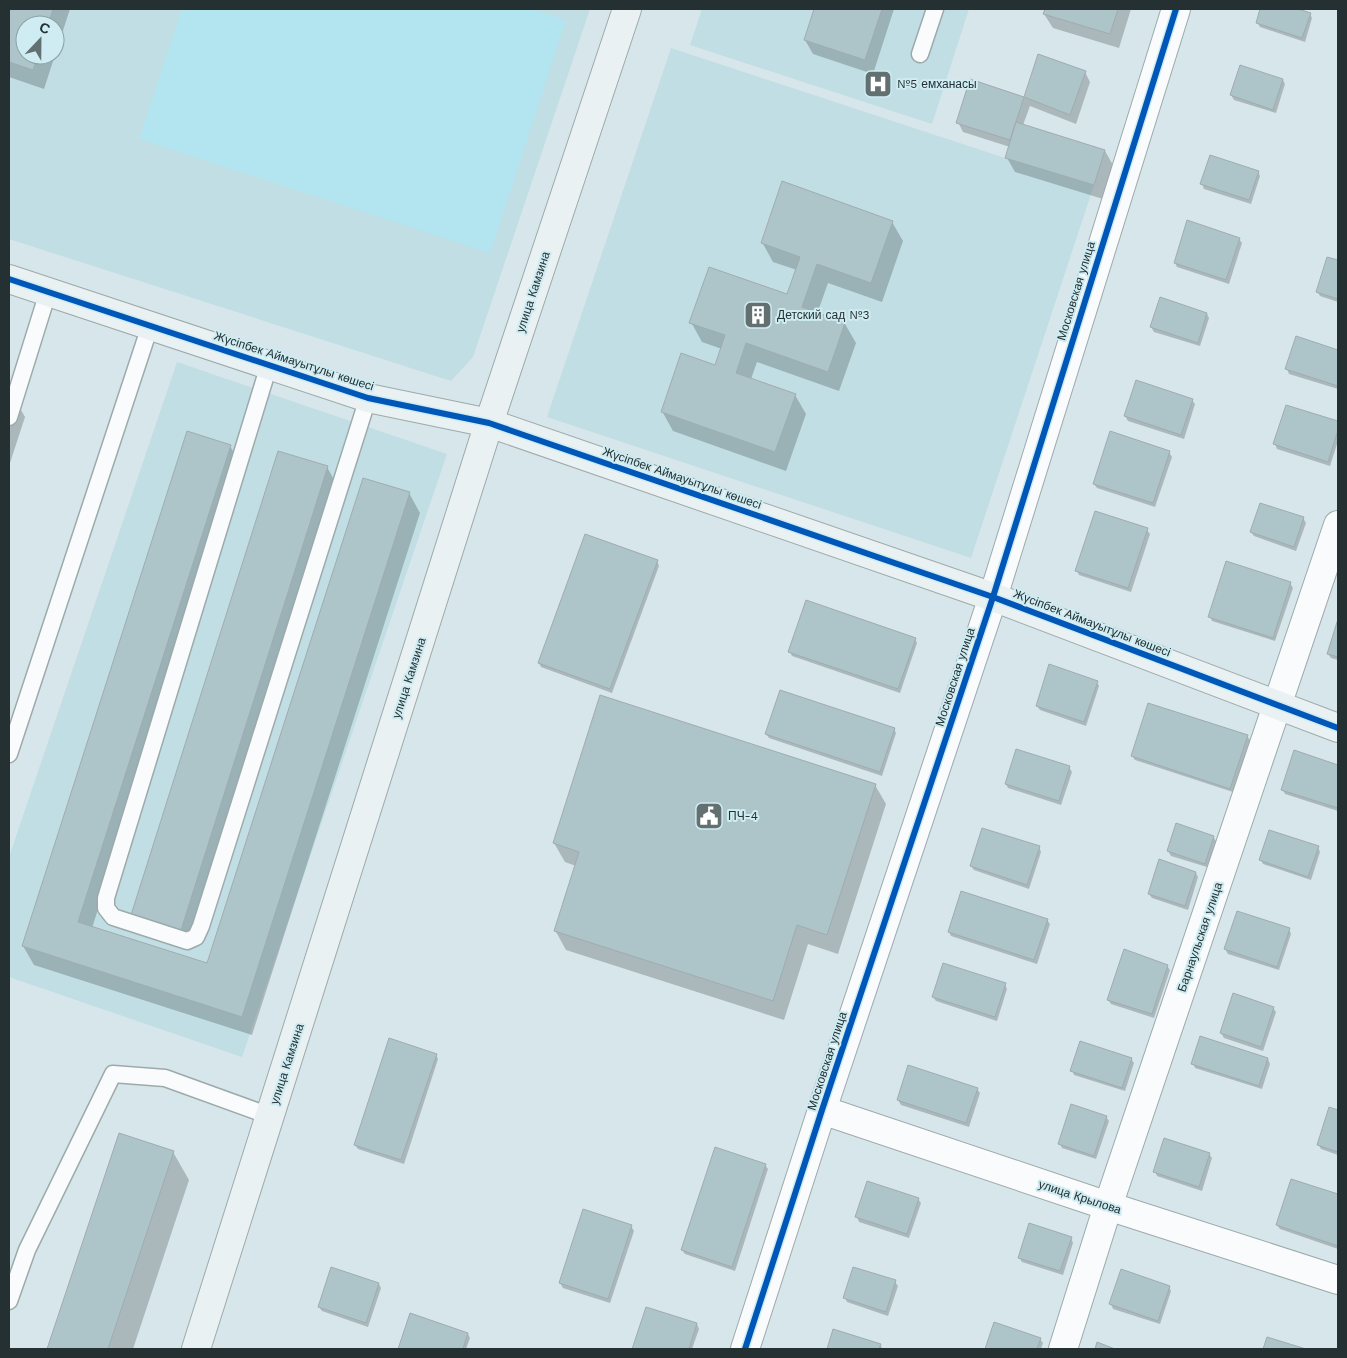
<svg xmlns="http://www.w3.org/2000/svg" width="1347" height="1358" font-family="'Work Sans',sans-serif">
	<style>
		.built { fill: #c1dee4; fill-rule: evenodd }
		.green { fill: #b3e5f0 }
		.shadow { fill: #0003; fill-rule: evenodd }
		.building { fill: #adc4c9; stroke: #a0acaf }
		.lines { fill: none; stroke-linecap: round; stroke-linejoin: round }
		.lane-casing { stroke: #9daaac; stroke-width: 19 }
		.street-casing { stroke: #9daaac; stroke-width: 30 }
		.secondary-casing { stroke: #9daaac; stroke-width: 30 }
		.lane { stroke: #f9fbfc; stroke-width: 16 }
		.street { stroke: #f9fbfc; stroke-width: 28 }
		.secondary { stroke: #eaf1f2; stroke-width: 28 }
		.cycleway-casing { stroke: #ceecf2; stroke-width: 9 }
		.cycleway { stroke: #0057b8; stroke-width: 6 }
		.labels { text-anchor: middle; stroke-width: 4; stroke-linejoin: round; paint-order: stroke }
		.poi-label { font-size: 12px; fill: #253032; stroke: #ceecf2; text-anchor: start }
		.street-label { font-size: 12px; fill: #253032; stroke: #ceecf2 }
	</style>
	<rect width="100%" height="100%" fill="#d6e6ea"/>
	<g class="built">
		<path d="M 9,9 L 590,9 L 473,357 L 451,381 L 9,239 ZM 25,25 L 55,25 L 55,55 L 25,55 Z"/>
		<polygon points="702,9 969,9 932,124 690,45"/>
		<polygon points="671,48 1005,158 1094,185 971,558 547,417"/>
		<polygon points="177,362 447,454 242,1057 9,977 9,857"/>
	</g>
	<polygon class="green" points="182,9 532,9 566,20 490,253 139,139"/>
	<g class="shadow">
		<path d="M 9,9 L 70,9 L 44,89 L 9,77 ZM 25,25 L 55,25 L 55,55 L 25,55 Z"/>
		<polygon points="815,9 894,9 873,74 813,54 805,40"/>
		<polygon points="1046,9 1131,9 1119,48 1053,28 1044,14"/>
		<polygon points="1262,9 1294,9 1310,14 1312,18 1305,42 1260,27 1257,22"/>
		<polygon points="1038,56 1085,72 1090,82 1076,124 1030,106 1023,125 1105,151 1113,165 1103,199 1015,172 1007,158 1010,147 963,132 958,122 971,80 1025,98"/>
		<polygon points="1283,80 1285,84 1276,113 1234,100 1231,95"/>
		<polygon points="1258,172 1260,176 1251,204 1204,189 1202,184"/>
		<polygon points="892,222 903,241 882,302 828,283 817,314 845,324 856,343 839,391 757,362 751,379 795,395 806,414 786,471 673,431 662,411 715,366 722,349 702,342 691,322 788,296 797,270 773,262 762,242"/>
		<polygon points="1239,239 1242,243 1229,284 1177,267 1175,263"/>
		<polygon points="1328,258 1338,262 1338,302 1320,296 1317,291"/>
		<polygon points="1207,314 1209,318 1200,346 1154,332 1151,327"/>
		<polygon points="1297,338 1338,351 1338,389 1289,374 1287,369"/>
		<polygon points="9,389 25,417 9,466"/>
		<polygon points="1192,400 1195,404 1184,439 1128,421 1125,416"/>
		<polygon points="1287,406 1338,423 1338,441 1330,466 1277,449 1275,444"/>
		<polygon points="230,446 241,465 92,928 208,965 409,493 420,513 252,1035 34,965 23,946"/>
		<polygon points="1169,452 1172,457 1155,507 1097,488 1094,484"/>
		<polygon points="327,467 338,487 192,949 144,934"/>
		<polygon points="1303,518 1306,523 1296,551 1254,536 1251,532"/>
		<polygon points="1147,530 1150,534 1131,592 1079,575 1077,571"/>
		<polygon points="657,561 659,566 612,693 541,667 539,663"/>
		<polygon points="1290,583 1293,588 1275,641 1212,621 1210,616"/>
		<polygon points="1338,623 1338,660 1331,658 1328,654"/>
		<polygon points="915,639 917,643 900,693 792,656 790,652"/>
		<polygon points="1097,682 1099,686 1086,726 1040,710 1037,706"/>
		<polygon points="894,729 896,733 882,776 769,738 766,734"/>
		<polygon points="1247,736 1250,740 1233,792 1135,760 1132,756"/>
		<polygon points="1295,752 1338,766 1338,811 1285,794 1283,790"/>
		<polygon points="1069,767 1072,772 1061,805 1008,788 1006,784"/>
		<polygon points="875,785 886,804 838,954 808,944 784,1020 566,950 555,930 576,866 565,862 554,843"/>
		<polygon points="1213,837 1216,841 1207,867 1171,856 1168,851"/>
		<polygon points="1039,847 1041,852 1029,889 974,870 971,866"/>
		<polygon points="1318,847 1320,852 1311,880 1263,864 1261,860"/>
		<polygon points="1196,873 1198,877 1188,910 1152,898 1149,894"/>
		<polygon points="1047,920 1050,924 1037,964 951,936 949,932"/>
		<polygon points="1289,929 1291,934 1279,970 1228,954 1225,949"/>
		<polygon points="1167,966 1170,970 1154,1018 1111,1004 1108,999"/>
		<polygon points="1005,984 1007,989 997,1021 936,1001 933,997"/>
		<polygon points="1273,1008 1276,1012 1263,1051 1224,1038 1221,1033"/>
		<polygon points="436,1055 438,1059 404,1164 358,1149 355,1145"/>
		<polygon points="1131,1059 1134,1063 1125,1091 1074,1075 1072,1070"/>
		<polygon points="1268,1059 1270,1064 1262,1089 1195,1068 1193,1063"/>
		<polygon points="977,1089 980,1093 969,1127 901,1105 898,1100"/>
		<polygon points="1330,1109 1338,1112 1338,1155 1321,1149 1318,1144"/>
		<polygon points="1106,1117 1109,1121 1096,1159 1062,1148 1060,1144"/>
		<polygon points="120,1134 173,1152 189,1180 133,1349 48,1349"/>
		<polygon points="1209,1154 1212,1158 1202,1191 1157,1176 1155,1171"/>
		<polygon points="765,1165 768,1169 735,1271 685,1254 682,1250"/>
		<polygon points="1292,1180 1338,1196 1338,1249 1280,1229 1277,1225"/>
		<polygon points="918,1199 921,1203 909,1238 859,1222 857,1217"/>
		<polygon points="631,1226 634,1231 610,1303 563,1288 560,1283"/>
		<polygon points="1071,1238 1073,1243 1063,1275 1022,1262 1019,1257"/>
		<polygon points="895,1282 898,1286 888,1316 847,1302 845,1298"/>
		<polygon points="379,1284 381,1288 368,1327 322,1311 319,1307"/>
		<polygon points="1169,1287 1171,1291 1160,1324 1113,1309 1111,1304"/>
		<polygon points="647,1308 697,1324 699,1329 692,1349 634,1349"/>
		<polygon points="411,1315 468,1334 470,1338 466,1349 399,1349"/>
		<polygon points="995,1324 1040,1339 1043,1343 1041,1349 986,1349"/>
		<polygon points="834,1330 880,1345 883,1349 828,1349"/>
	</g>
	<g class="building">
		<polygon points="9,9 53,9 48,25 25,25 25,55 38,55 33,70 9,62"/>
		<polygon points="814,9 882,9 865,60 804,40"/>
		<polygon points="1045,9 1118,9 1110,34 1043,14"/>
		<polygon points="1260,9 1298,9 1311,13 1302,38 1256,23"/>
		<polygon points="1038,54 1086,71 1070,115 1024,97"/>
		<polygon points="1240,65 1283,79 1273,110 1230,95"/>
		<polygon points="970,79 1024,97 1010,140 956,123"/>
		<polygon points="1016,122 1105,150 1094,185 1005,158"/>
		<polygon points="1210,155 1259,171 1249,200 1200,184"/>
		<polygon points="782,181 893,221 871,283 817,264 802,307 845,323 828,372 746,343 736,373 796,394 775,452 661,412 681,353 715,365 725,335 689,323 709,267 787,294 800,257 761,243"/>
		<polygon points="1187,220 1240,238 1226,280 1174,263"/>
		<polygon points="1327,257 1338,260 1338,299 1316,292"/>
		<polygon points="1160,297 1207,313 1198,343 1150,327"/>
		<polygon points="1296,336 1338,350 1338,386 1285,369"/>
		<polygon points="1136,380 1193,399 1181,435 1124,416"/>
		<polygon points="1286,405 1338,421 1338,430 1328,462 1273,444"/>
		<polygon points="187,431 231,445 78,922 207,963 363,478 410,492 242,1017 22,946"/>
		<polygon points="1110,431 1170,451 1153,503 1093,484"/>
		<polygon points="278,451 328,466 181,930 131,915"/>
		<polygon points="1260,503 1304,517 1294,547 1250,532"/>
		<polygon points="1095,511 1148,528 1128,588 1075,571"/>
		<polygon points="585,534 658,560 610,689 538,663"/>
		<polygon points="1226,561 1291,582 1273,638 1208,617"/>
		<polygon points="806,600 916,638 898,689 788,652"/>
		<polygon points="1338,619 1338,657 1327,654"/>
		<polygon points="1049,664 1098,681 1084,722 1036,706"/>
		<polygon points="780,690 895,728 880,772 765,734"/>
		<polygon points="600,695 876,784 827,935 797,925 773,1001 554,931 579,852 553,843"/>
		<polygon points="1148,703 1248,735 1230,789 1131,756"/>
		<polygon points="1016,749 1070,766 1059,801 1005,784"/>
		<polygon points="1294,750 1338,765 1338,808 1281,790"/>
		<polygon points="1176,823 1214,836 1205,864 1167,851"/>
		<polygon points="982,828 1040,846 1027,885 970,866"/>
		<polygon points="1269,830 1319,846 1308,877 1259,860"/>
		<polygon points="1159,859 1196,872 1185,906 1148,894"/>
		<polygon points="961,891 1048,919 1034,960 948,932"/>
		<polygon points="1237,911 1290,928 1277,967 1224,949"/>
		<polygon points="1124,949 1168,965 1152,1014 1107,1000"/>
		<polygon points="943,963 1006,983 995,1017 932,997"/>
		<polygon points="1233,993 1274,1007 1261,1047 1220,1033"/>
		<polygon points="1200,1036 1268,1058 1259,1086 1191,1064"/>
		<polygon points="389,1038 437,1054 401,1160 354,1145"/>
		<polygon points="1080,1041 1132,1058 1122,1088 1070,1071"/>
		<polygon points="908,1065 978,1088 966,1123 897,1100"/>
		<polygon points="1071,1104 1107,1116 1094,1156 1058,1144"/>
		<polygon points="1329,1107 1338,1110 1338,1152 1317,1145"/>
		<polygon points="119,1133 174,1151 108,1349 47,1349"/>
		<polygon points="1164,1138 1210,1153 1199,1187 1153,1172"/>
		<polygon points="715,1147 766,1164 732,1267 681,1250"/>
		<polygon points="1291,1179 1338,1194 1338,1246 1276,1225"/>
		<polygon points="867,1181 919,1198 907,1234 855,1217"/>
		<polygon points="583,1209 632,1225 608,1299 559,1283"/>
		<polygon points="1029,1223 1072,1237 1060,1271 1018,1258"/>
		<polygon points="331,1267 379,1283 366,1323 318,1307"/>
		<polygon points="853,1267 896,1280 886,1312 843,1298"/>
		<polygon points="1121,1269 1170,1286 1158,1321 1109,1304"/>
		<polygon points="646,1307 697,1323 689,1349 632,1349"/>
		<polygon points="410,1313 468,1333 463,1349 398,1349"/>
		<polygon points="994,1322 1041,1338 1037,1349 985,1349"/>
		<polygon points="833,1329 881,1344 879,1349 827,1349"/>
		<polygon points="1267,1337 1306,1349 1263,1349"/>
		<polygon points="1097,1342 1115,1349 1095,1349"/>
	</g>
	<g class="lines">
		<defs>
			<g id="lane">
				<polyline points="920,54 935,9"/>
				<polyline points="269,365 106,898 106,908 113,917 187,941 196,937 201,926 368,398"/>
				<polyline points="9,417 48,292"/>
				<polyline points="9,754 150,326"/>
				<polyline points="9,1301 27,1250 113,1074 165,1078 270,1116"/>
			</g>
			<g id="street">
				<polyline points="822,1110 1108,1206 1338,1280"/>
				<polyline points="745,1349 822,1110 993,597 1176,9"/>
				<polyline points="1063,1349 1108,1206 1338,525"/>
			</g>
			<g id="secondary">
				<polyline points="9,279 368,398 489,423 993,597 1338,728"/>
				<polyline points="196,1349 489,423 627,9"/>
			</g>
		</defs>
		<use href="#lane" class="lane-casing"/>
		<use href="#street" class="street-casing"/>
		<use href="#secondary" class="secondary-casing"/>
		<use href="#lane" class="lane"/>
		<use href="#street" class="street"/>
		<use href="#secondary" class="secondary"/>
		<defs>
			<g id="cycleway">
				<polyline points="9,279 368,398 489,423 993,597 1338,728"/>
				<polyline points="745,1349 822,1110 993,597 1176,9"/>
			</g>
		</defs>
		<use href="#cycleway" class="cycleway-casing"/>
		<use href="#cycleway" class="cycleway"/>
	</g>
	<defs>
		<symbol id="hospital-square" viewBox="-11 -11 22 22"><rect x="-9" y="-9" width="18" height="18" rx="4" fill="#637072" stroke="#ceecf2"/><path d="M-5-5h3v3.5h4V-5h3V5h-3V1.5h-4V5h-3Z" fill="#fff"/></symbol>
		<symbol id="building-square" viewBox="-11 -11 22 22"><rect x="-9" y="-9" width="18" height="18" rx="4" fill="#637072" stroke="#ceecf2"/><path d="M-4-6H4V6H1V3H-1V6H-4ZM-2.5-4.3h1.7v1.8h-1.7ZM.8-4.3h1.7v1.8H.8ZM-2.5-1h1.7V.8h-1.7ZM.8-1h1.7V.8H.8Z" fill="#fff"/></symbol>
		<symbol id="civic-square" viewBox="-11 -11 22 22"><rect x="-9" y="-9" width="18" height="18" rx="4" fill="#637072" stroke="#ceecf2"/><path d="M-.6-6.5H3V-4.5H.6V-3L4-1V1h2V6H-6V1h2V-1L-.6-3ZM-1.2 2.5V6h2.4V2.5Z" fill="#fff"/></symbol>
	</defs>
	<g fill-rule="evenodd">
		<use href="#hospital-square" x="862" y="68" width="32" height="32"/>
		<use href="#building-square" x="742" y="299" width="32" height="32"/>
		<use href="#civic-square" x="693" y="800" width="32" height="32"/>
	</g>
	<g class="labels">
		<g class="poi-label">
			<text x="897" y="88">№5 емханасы</text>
			<text x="777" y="319">Детский сад №3</text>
			<text x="728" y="820">ПЧ-4</text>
		</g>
		<g class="street-label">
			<text transform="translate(1076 291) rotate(-73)" y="4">Московская улица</text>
			<text transform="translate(533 292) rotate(-72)" y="4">улица Камзина</text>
			<text transform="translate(294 361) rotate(18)" y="4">Жүсіпбек Аймауытұлы көшесі</text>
			<text transform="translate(682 478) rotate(19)" y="4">Жүсіпбек Аймауытұлы көшесі</text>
			<text transform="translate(1092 623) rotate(21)" y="4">Жүсіпбек Аймауытұлы көшесі</text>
			<text transform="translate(955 677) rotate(-72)" y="4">Московская улица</text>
			<text transform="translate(409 678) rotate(-72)" y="4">улица Камзина</text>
			<text transform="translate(1200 937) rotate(-71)" y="4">Барнаульская улица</text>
			<text transform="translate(827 1061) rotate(-72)" y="4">Московская улица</text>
			<text transform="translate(287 1064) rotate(-72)" y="4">улица Камзина</text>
			<text transform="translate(1080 1197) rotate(18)" y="4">улица Крылова</text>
		</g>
	</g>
	<rect width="1347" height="1358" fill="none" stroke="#253032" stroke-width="20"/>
	<g transform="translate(40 40) rotate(22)"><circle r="24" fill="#ceecf2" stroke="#8aa1a5"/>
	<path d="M0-4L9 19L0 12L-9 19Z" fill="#637072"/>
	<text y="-8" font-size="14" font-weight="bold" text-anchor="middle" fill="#253032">С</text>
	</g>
</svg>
